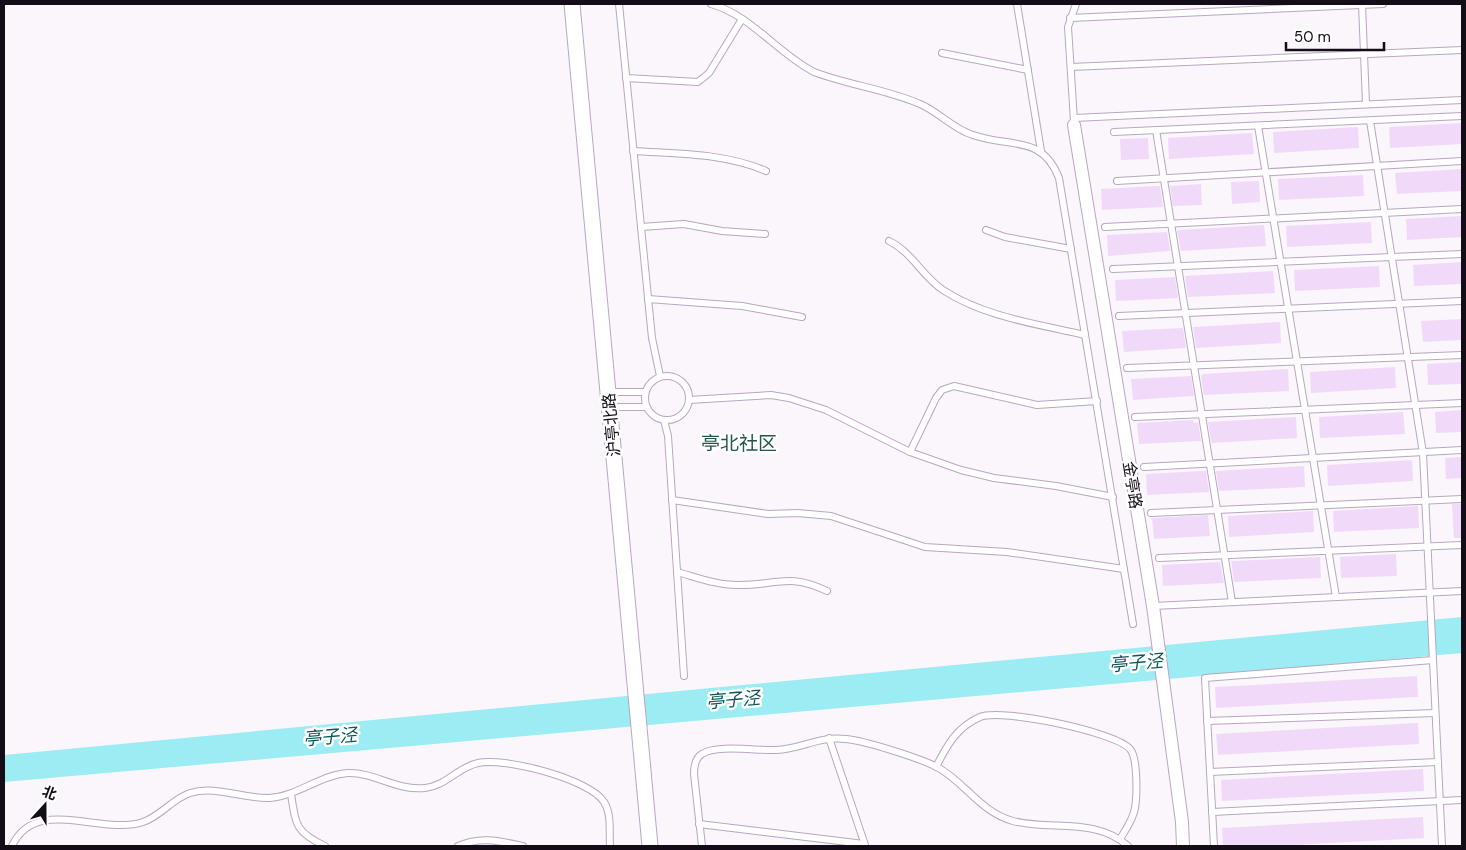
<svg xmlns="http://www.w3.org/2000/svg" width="1466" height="850" font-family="'DM Sans','Noto Sans SC',sans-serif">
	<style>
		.water { fill: #9becf3 }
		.building { fill: #f1daf9 }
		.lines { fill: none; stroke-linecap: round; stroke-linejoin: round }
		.service-casing { stroke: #bba5c2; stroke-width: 8 }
		.minor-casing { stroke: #bba5c2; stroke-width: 14 }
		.tertiary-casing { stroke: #bba5c2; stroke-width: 17 }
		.service { stroke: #fff; stroke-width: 6 }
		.minor { stroke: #fff; stroke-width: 12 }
		.tertiary { stroke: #fff; stroke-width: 15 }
		.labels { text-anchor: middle; stroke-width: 5; stroke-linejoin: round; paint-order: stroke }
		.street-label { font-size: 16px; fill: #140c17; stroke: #fff }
		.water-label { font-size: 18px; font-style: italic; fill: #0a5459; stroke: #fff }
		.quarter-label { font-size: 19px; fill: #21564a; stroke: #fff }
	</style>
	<rect width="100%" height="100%" fill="#faf6fc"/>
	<polygon class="water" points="1462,617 1462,653 4,782 4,755"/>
	<g class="building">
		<polygon points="1462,123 1462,144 1390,148 1389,127"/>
		<polygon points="1358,127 1359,148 1274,153 1273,132"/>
		<polygon points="1252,133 1254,154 1169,159 1168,138"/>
		<polygon points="1148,138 1149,159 1121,160 1120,139"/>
		<polygon points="1462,169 1462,191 1397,194 1395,173"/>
		<polygon points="1363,175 1364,196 1279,200 1278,179"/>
		<polygon points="1259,181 1260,202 1232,204 1231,182"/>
		<polygon points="1201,184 1202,205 1173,206 1170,186"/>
		<polygon points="1157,186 1160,186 1163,207 1102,210 1101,189"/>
		<polygon points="1462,216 1462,237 1407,240 1406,219"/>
		<polygon points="1371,222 1372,243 1287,247 1286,226"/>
		<polygon points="1264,225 1266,246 1181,251 1177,231 1179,230"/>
		<polygon points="1167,232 1170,251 1108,256 1107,235"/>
		<polygon points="1462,262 1462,284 1414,286 1413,265"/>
		<polygon points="1379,266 1380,287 1295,291 1294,270"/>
		<polygon points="1273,271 1275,293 1188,297 1185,276"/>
		<polygon points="1175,277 1178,298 1116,301 1115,280"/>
		<polygon points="1462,319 1462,340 1423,342 1421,321"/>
		<polygon points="1280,322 1281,343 1196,348 1193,327"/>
		<polygon points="1183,328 1186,348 1124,352 1122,331"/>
		<polygon points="1462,362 1462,384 1428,385 1427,364"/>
		<polygon points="1395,367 1396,388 1311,393 1310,372"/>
		<polygon points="1288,369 1289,391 1204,395 1201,376 1203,374"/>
		<polygon points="1191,376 1194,396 1133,400 1131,379"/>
		<polygon points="1462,410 1462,432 1436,433 1435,412"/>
		<polygon points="1403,412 1405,434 1320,438 1319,417"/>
		<polygon points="1296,417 1297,438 1212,443 1211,440 1208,422"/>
		<polygon points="1193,420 1194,423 1198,422 1201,441 1139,444 1137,423"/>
		<polygon points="1462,457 1462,478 1446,479 1445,458"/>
		<polygon points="1412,460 1413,481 1328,486 1327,465"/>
		<polygon points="1304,466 1305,487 1219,491 1216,471"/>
		<polygon points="1201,471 1206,471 1209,492 1147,495 1146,474"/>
		<polygon points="1452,504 1462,504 1462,538 1454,538"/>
		<polygon points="1418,506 1419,528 1334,532 1333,511"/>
		<polygon points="1313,511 1314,532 1229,537 1228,516"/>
		<polygon points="1208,515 1210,536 1154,539 1152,518"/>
		<polygon points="1396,554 1397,576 1341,578 1340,557"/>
		<polygon points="1320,557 1321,578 1234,582 1231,561"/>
		<polygon points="1220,562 1224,583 1163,586 1162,565"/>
		<polygon points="1417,676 1418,697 1216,708 1215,687"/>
		<polygon points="1418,723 1419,744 1218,755 1216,734"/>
		<polygon points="1423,769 1424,791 1222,801 1221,780"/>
		<polygon points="1423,817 1424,838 1274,846 1223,846 1222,828"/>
	</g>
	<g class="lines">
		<defs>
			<g id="service">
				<polyline points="619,4 652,338 660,376"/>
				<path d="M 711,4 C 751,15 777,53 814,72 C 848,85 886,89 920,104 C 939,112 953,129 973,135 C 1009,148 1042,134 1059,178 L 1133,624"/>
				<polyline points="1017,4 1041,151"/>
				<polyline points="1362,4 1366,104"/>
				<polyline points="1070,18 1383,4"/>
				<polyline points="942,53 1028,70"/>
				<polyline points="1071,67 1462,50"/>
				<polyline points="626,78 698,82 709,73 742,19"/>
				<polyline points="1074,118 1462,100"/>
				<polyline points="1074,121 1068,27 1076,4"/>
				<polyline points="1370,121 1423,453 1442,846"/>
				<polyline points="1258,126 1336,597"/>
				<polyline points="1156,130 1232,602"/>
				<polyline points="1114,132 1462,116"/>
				<path d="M 633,151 C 677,154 725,153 766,171"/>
				<polyline points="1117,181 1462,161"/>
				<polyline points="641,227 684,224 722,231 765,234"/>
				<polyline points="1105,227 1462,209"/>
				<polyline points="986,230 1005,237 1071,249"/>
				<path d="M 889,241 C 912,252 922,276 943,290 C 984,317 1038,324 1085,335"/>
				<polyline points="1113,269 1462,254"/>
				<polyline points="648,299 742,306 802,317"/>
				<polyline points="1119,316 1462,301"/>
				<polyline points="1127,368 1462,355"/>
				<circle cx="667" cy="398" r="22"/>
				<polyline points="608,392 645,392"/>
				<polyline points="689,400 771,395 789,398 826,410 910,452 961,470 994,478 1056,486 1113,497"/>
				<polyline points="610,407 646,407"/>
				<polyline points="1135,417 1462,403"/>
				<polyline points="664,420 668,436 684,676"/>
				<polyline points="910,452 936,398 942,390 954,386 1037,405 1097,401"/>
				<polyline points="1144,467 1462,450"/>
				<polyline points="672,500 768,514 798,513 831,516 925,547 1007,552 1124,569"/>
				<polyline points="1151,513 1462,499"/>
				<polyline points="1159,558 1462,545"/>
				<path d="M 677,572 C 696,577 716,585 737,585 C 775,586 788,572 827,591"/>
				<polyline points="1153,606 1462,591"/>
				<polyline points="1207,721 1435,713"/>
				<polyline points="829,738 865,845"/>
				<path d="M 936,767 C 947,745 957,727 980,717 C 1001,708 1116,732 1130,749 C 1138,758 1137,796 1135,808 C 1133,820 1126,829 1120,839"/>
				<polyline points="1210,772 1438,762"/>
				<path d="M 291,794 C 296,825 295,832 325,846"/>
				<polyline points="1212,812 1462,800"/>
				<polyline points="699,824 864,844"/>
				<path d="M 12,846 C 36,795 100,836 143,822 C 161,816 172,799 190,793 C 216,785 243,799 269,798 C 298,796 320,775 348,773 C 374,772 396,791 425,788 C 446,786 458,767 478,763 C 504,757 590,779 604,802 C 612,814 609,833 610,846"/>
				<path d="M 458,846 C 481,836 499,841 523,846"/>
				<path d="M 702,846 L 694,774 C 694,767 695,758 702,754 C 716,744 758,751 776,750 C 803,749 817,736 846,739 C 866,741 919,758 937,767 C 965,782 980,812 1013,821 C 1052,831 1095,817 1128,846"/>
				<polyline points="1214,846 1205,678 1433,660"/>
			</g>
			<polyline id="minor" points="1074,125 1153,606 1182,822 1183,846"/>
			<polyline id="tertiary" points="572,4 650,846"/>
		</defs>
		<use href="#service" class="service-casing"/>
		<use href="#minor" class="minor-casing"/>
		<use href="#tertiary" class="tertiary-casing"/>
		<use href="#service" class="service"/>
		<use href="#minor" class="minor"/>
		<use href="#tertiary" class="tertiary"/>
	</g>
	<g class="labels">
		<g class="street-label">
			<text transform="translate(611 425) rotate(-95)" y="6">沪亭北路</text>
			<text transform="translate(1133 485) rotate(81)" y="6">金亭路</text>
		</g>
		<g class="water-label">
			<text transform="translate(1136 663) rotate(-5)" y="6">亭子泾</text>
			<text transform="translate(733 700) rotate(-5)" y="6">亭子泾</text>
			<text transform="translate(330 737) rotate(-5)" y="6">亭子泾</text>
		</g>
		<g class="quarter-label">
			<text x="739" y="450">亭北社区</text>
		</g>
	</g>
	<rect width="1466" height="850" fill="none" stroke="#140c17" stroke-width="10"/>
	<g transform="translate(45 805) rotate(21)" stroke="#ffffff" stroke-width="4" paint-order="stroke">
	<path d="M0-4L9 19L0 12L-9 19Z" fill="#140c17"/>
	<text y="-8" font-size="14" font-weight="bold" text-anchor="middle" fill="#140c17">北</text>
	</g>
	<path d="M1286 42v8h98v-8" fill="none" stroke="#140c17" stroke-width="2.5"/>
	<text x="1294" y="42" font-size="15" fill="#140c17" stroke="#ffffff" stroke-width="4" paint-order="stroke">50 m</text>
</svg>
